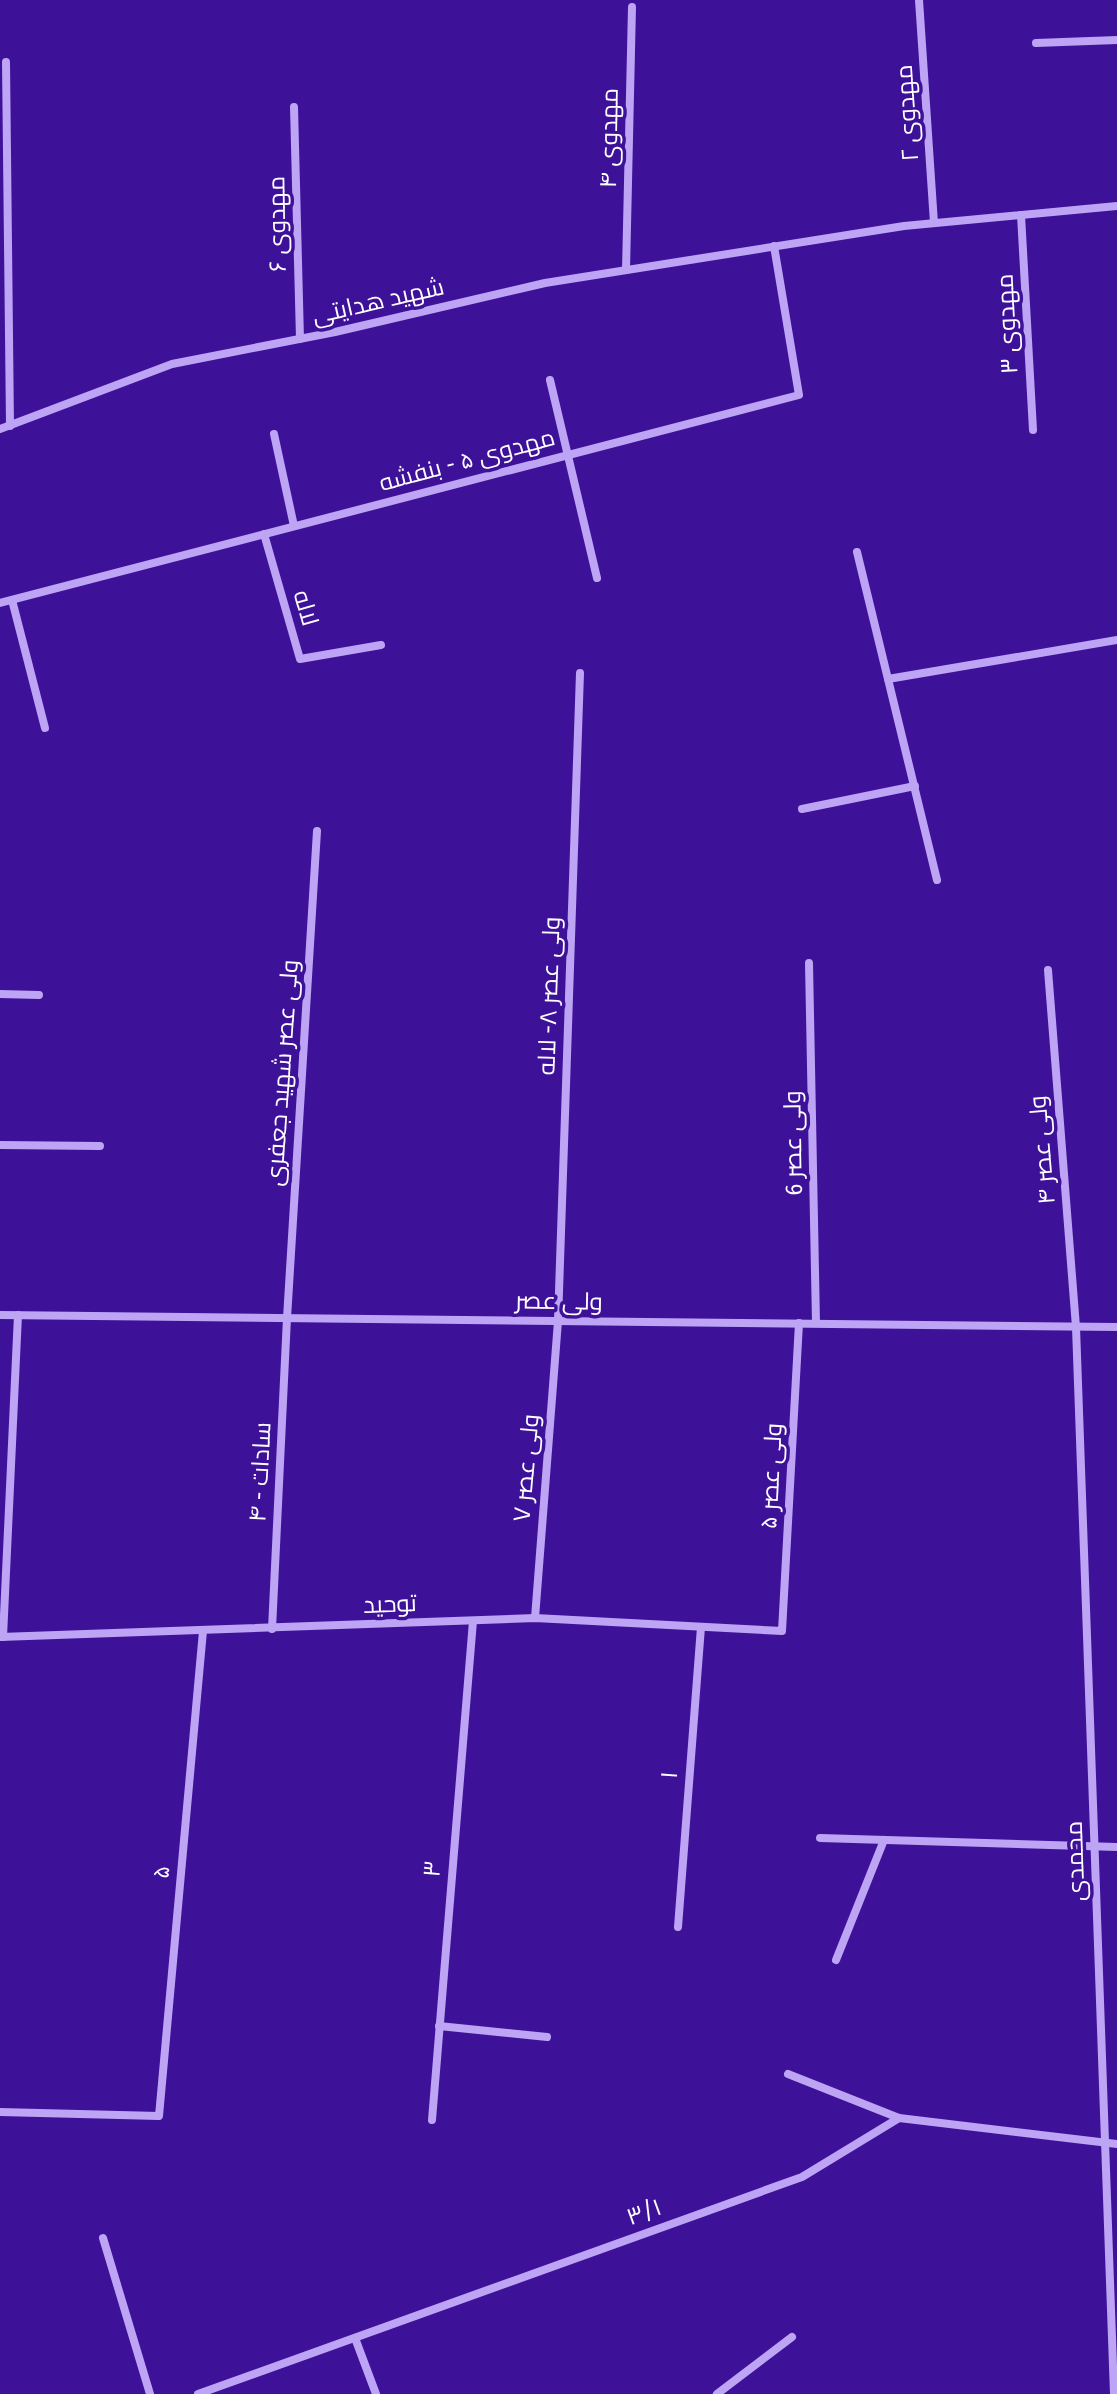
<svg xmlns="http://www.w3.org/2000/svg" width="1117" height="2394" font-family="'Fira Sans Condensed',Cairo,sans-serif">
	<style>
		.lines { fill: none; stroke-linecap: round; stroke-linejoin: round }
		.minor { stroke: #bda4f4; stroke-width: 8 }
		.labels { text-anchor: middle; stroke-width: 7; stroke-linejoin: round; paint-order: stroke }
		.street-label { font-size: 24px; fill: #fff; stroke: #3e1199 }
	</style>
	<rect width="100%" height="100%" fill="#3e1199"/>
	<g class="lines">
		<g class="minor">
			<polyline points="919,0 934,223"/>
			<polyline points="1036,43 1117,40"/>
			<polyline points="6,62 10,426"/>
			<polyline points="294,107 300,339"/>
			<polyline points="1021,215 1033,430"/>
			<polyline points="626,270 632,7"/>
			<polyline points="550,380 597,578"/>
			<polyline points="0,429 172,364 335,332 545,283 904,226 1117,206"/>
			<polyline points="274,434 294,526"/>
			<polyline points="264,534 300,659 381,645"/>
			<polyline points="857,552 937,880"/>
			<polyline points="12,600 45,728"/>
			<polyline points="0,603 799,395 774,246"/>
			<polyline points="888,679 1117,640"/>
			<polyline points="802,809 915,786"/>
			<polyline points="809,963 816,1323"/>
			<polyline points="1048,970 1076,1327 1114,2394"/>
			<polyline points="0,994 39,995"/>
			<polyline points="0,1145 100,1146"/>
			<polyline points="0,1315 1117,1327"/>
			<polyline points="535,1618 558,1321 580,673"/>
			<polyline points="272,1629 287,1318 317,831"/>
			<polyline points="0,1637 535,1618 782,1631 799,1323"/>
			<polyline points="3,1637 18,1315"/>
			<polyline points="820,1838 1117,1847"/>
			<polyline points="678,1927 701,1627"/>
			<polyline points="836,1960 884,1840"/>
			<polyline points="439,2026 547,2037"/>
			<polyline points="788,2074 899,2118 1117,2144"/>
			<polyline points="0,2112 159,2116 203,1631"/>
			<polyline points="432,2120 473,1621"/>
			<polyline points="103,2238 150,2394"/>
			<polyline points="355,2338 376,2394"/>
			<polyline points="198,2394 802,2177 899,2118"/>
			<polyline points="717,2394 792,2337"/>
		</g>
	</g>
	<g class="labels">
		<g class="street-label">
			<text transform="translate(907 113) rotate(-94)" y="8">مهدوی ۲</text>
			<text transform="translate(609 138) rotate(-89)" y="8">مهدوی ۴</text>
			<text transform="translate(277 224) rotate(-91)" y="8">مهدوی ۶</text>
			<text transform="translate(378 301) rotate(-13)" y="8">شهید هدایتی</text>
			<text transform="translate(1007 324) rotate(-93)" y="8">مهدوی ۳</text>
			<text transform="translate(467 460) rotate(-15)" y="8">مهدوی ۵ - بنفشه</text>
			<text transform="translate(306 608) rotate(74)" y="8">لاله</text>
			<text transform="translate(549 996) rotate(-88)" y="8">ولی عصر ۸- لاله</text>
			<text transform="translate(282 1073) rotate(-86)" y="8">ولی عصر شهید جعفری</text>
			<text transform="translate(793 1143) rotate(-91)" y="8">ولی عصر 6</text>
			<text transform="translate(1042 1150) rotate(-95)" y="8">ولی عصر ۴</text>
			<text transform="translate(559 1301) rotate(1)" y="8">ولی عصر</text>
			<text transform="translate(526 1468) rotate(-85)" y="8">ولی عصر ۷</text>
			<text transform="translate(260 1472) rotate(-87)" y="8">۴ - سادات</text>
			<text transform="translate(771 1476) rotate(-87)" y="8">ولی عصر ۵</text>
			<text transform="translate(390 1604) rotate(-2)" y="8">توحید</text>
			<text transform="translate(669 1775) rotate(-86)" y="8">۱</text>
			<text transform="translate(1075 1861) rotate(-92)" y="8">محمدی</text>
			<text transform="translate(432 1869) rotate(-85)" y="8">۳</text>
			<text transform="translate(161 1872) rotate(-85)" y="8">۵</text>
			<text transform="translate(644 2212) rotate(-20)" y="8">۳/۱</text>
		</g>
	</g>
</svg>
